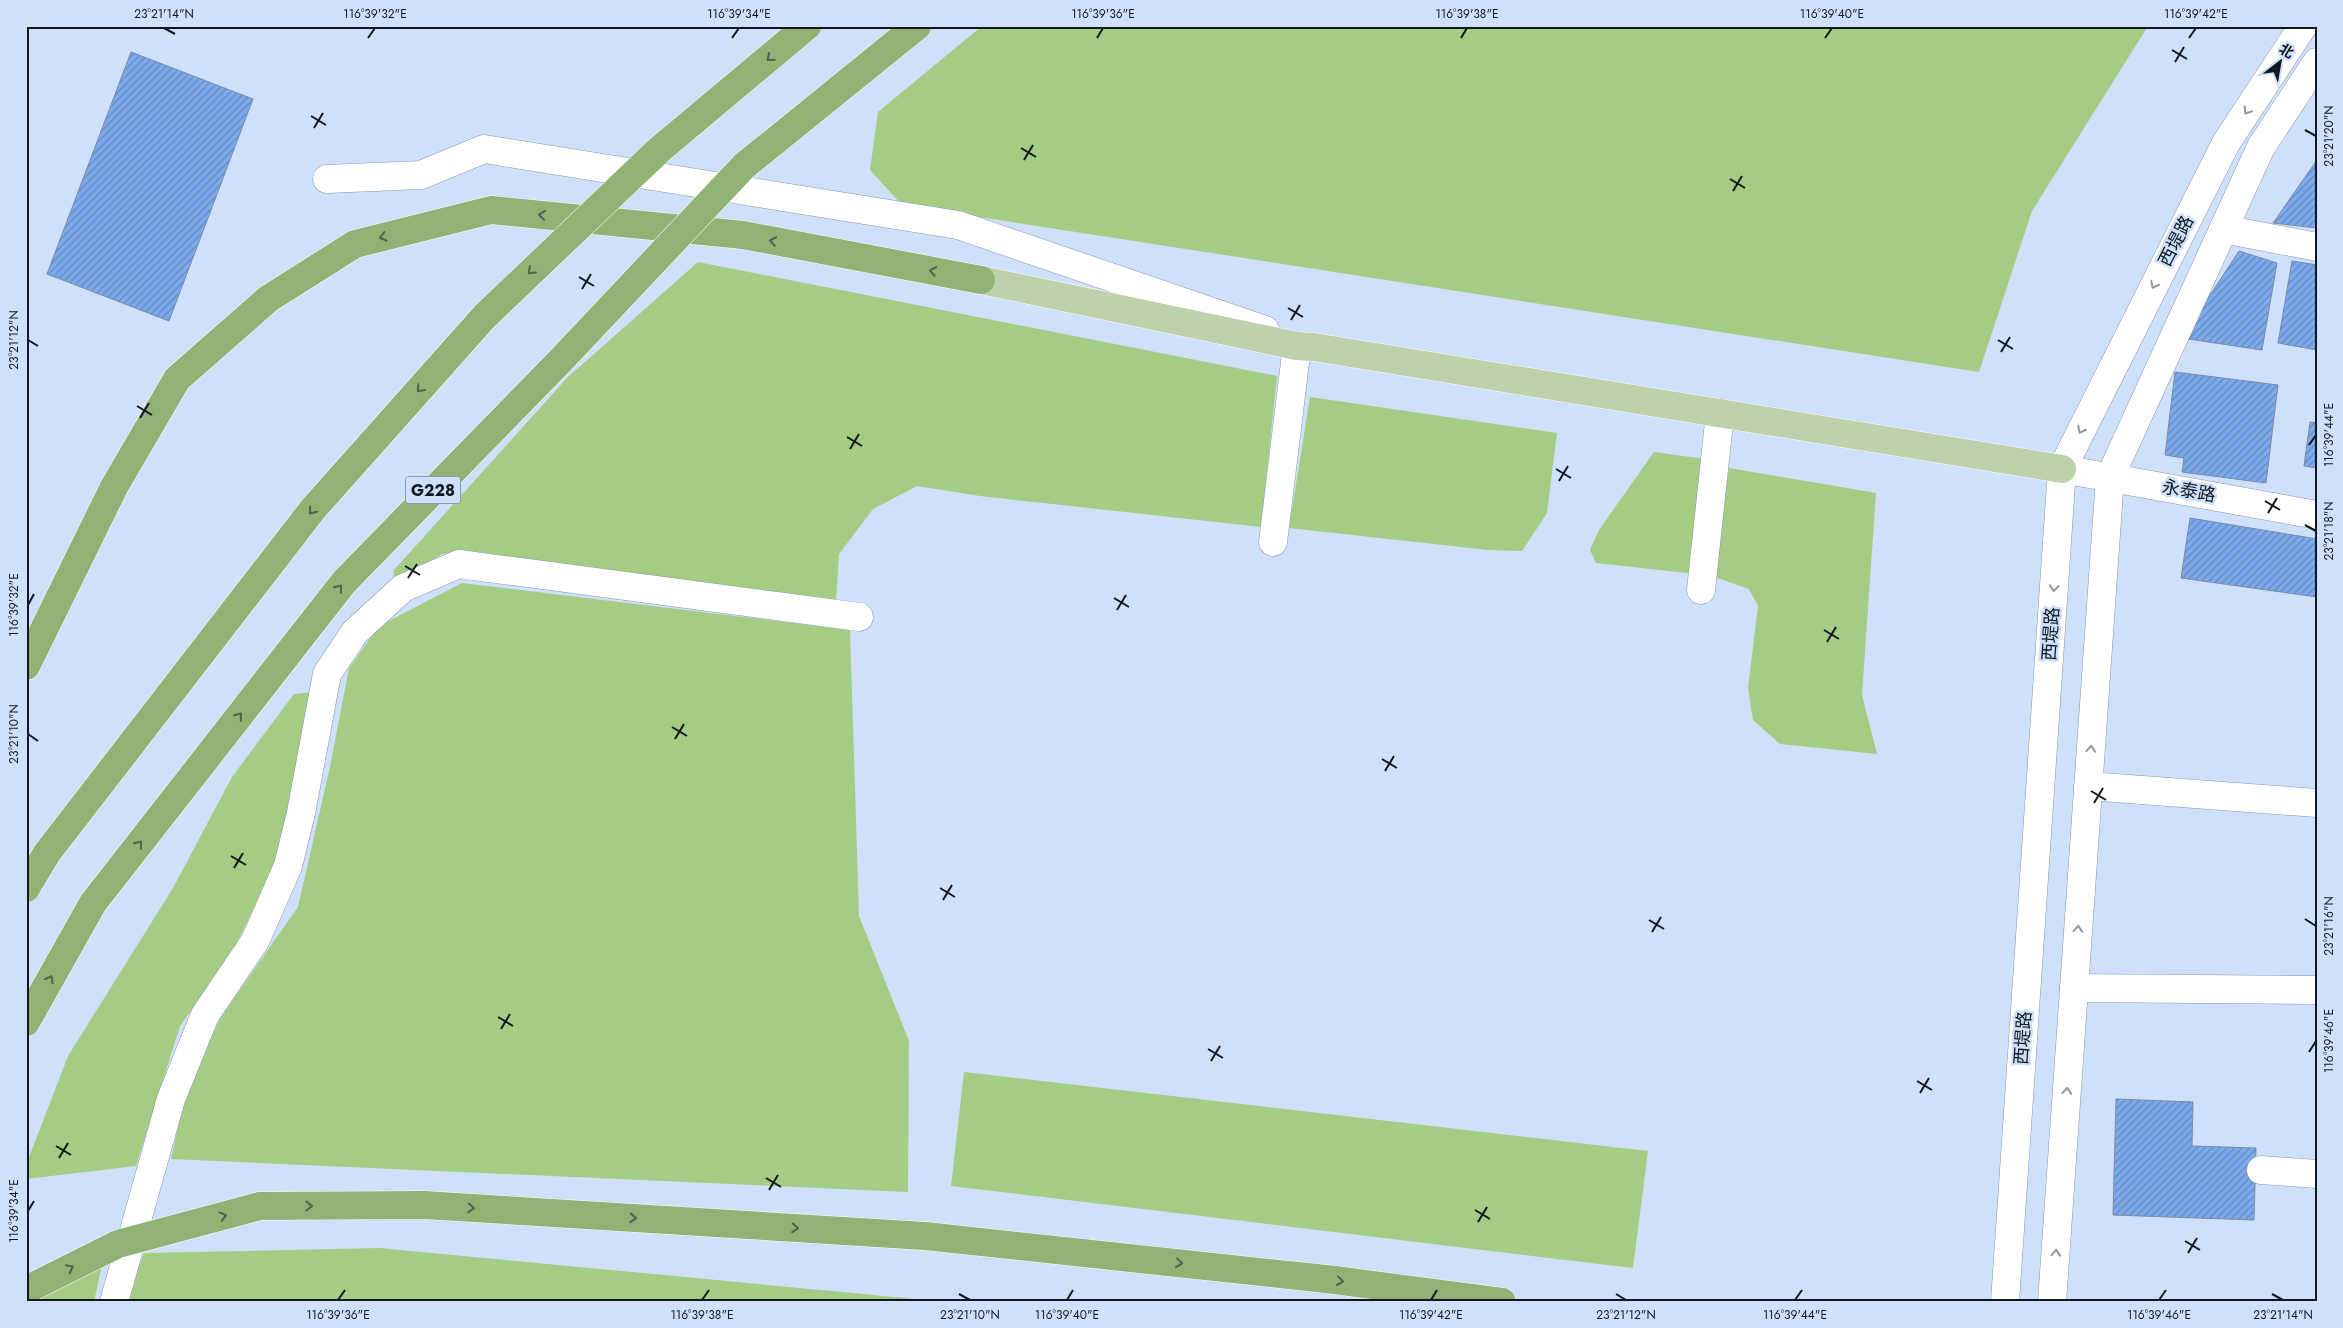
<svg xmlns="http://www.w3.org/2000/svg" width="2343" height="1328" font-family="Jost,'Noto Sans SC',sans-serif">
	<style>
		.green { fill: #a4cc83 }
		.building { fill: url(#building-hatch); stroke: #7a8aa2 }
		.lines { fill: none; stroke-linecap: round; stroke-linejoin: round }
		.minor-casing { stroke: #8797b0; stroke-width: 29 }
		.major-casing { stroke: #fff; stroke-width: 29 }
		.highway-casing { stroke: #fff; stroke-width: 29 }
		.minor { stroke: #fff; stroke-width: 28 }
		.major { stroke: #bcd1ac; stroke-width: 28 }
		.highway { stroke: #90b275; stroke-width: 28 }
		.highway-bridge-casing { stroke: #fff; stroke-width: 29; stroke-linecap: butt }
		.highway-bridge { stroke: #90b275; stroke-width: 28 }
		.oneway { stroke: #50644a }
		.oneway2 { stroke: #94979b }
		.ticks { fill: none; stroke: #111720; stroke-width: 2 }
		.labels { text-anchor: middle; stroke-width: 5; stroke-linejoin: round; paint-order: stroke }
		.shield { fill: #cee0fa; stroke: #4a5361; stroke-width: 1 }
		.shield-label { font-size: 16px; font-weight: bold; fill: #111720 }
		.street-label { font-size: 18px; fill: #111720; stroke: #cee0fa }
		.neatline { fill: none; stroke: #111720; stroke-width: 2 }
		.ticks-label { font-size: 12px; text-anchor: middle; fill: #111720 }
	</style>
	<defs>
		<pattern id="building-hatch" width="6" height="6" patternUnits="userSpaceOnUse" patternTransform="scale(1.25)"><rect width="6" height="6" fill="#7daaed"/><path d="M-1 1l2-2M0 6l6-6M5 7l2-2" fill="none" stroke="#6589c0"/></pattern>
	</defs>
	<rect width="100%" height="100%" fill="#cee0fa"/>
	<g class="green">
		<polygon points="982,26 2148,26 2032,211 1979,372 902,205 870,170 878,112"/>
		<polygon points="698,262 1277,376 1261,527 980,496 917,486 873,509 839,554 836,600 465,552 442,554 393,583 394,570 568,377"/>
		<polygon points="1310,397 1557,433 1547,513 1522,551 1488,550 1289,528"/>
		<polygon points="1654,452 1705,459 1696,574 1596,563 1590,550 1599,530"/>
		<polygon points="1729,468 1876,493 1862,695 1877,754 1780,744 1753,720 1748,688 1758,606 1749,589 1712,576"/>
		<polygon points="462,583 850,630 859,916 909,1041 908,1192 171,1159 187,1088 221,1017 298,907 330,767 349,668 379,626"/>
		<polygon points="315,692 277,861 229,959 180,1026 136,1166 26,1179 26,1165 68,1056 173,888 232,777 294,694"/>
		<polygon points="964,1072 1648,1151 1633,1268 951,1186"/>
		<polygon points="380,1248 947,1302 126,1302 144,1253"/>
		<polygon points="105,1251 94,1302 35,1302"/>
	</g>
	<g class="building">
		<polygon points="131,52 253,99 169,321 47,274"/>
		<polygon points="2317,160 2317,228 2273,223"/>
		<polygon points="2239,251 2277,263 2262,350 2182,338"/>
		<polygon points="2292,261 2317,265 2317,350 2278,343"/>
		<polygon points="2175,372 2278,385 2266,483 2182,472 2184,458 2165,455"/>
		<polygon points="2310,422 2317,423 2317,468 2304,466"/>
		<polygon points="2190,518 2317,539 2317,597 2181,578"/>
		<polygon points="2116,1099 2193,1102 2192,1146 2256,1148 2254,1220 2113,1215"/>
	</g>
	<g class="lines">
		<defs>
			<g id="minor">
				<polyline points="327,179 421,175 484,149 958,225 1265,330"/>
				<polyline points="2223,229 2317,247"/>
				<polyline points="2062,469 2317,515"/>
				<polyline points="1273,542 1297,346"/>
				<polyline points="1701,590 1720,413"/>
				<polyline points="2088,786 2317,803"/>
				<polyline points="2074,988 2317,990"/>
				<polyline points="2261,1170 2317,1174"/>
				<polyline points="114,1302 171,1099 205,1015 255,941 288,866 301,813 327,674 355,632 403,588 459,564 859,617"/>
				<polyline points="2005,1302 2062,469 2226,143 2303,26"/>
				<polyline points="2052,1302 2110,477 2261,147 2317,62"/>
			</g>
			<polyline id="major" points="981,280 1297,346 1314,347 2062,469"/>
			<g id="highway">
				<polyline points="26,666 114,487 177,379 268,299 355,244 491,210 743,235 981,280"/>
				<polyline points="260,1206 424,1205 925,1236 1335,1280 1502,1302"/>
			</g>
		</defs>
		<use href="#minor" class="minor-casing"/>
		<use href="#major" class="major-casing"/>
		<use href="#highway" class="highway-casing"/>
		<use href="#minor" class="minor"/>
		<use href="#major" class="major"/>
		<use href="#highway" class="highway"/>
		<defs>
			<g id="highway-bridge">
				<polyline points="26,888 47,853 313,509 484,317 659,150 807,26"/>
				<polyline points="26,1022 93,903 344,582 562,359 744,166 917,26"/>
				<polyline points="26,1290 118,1244 260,1206"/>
			</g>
		</defs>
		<use href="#highway-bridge" class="highway-bridge-casing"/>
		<use href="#highway-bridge" class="highway-bridge"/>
	</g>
	<defs><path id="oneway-chevron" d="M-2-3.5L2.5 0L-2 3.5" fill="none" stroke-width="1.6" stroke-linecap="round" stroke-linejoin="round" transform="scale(1.25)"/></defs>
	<g class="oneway">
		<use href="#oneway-chevron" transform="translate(770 58) rotate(140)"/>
		<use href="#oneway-chevron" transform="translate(542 215) rotate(-174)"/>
		<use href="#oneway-chevron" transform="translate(383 237) rotate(166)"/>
		<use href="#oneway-chevron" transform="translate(773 241) rotate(-169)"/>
		<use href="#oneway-chevron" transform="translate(531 271) rotate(137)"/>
		<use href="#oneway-chevron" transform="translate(933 271) rotate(-169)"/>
		<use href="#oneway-chevron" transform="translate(420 389) rotate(131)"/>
		<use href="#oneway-chevron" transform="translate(312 511) rotate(129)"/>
		<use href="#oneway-chevron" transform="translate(339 588) rotate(-52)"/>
		<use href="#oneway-chevron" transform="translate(239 716) rotate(-52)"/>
		<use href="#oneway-chevron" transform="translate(139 844) rotate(-52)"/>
		<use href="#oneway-chevron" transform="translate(50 979) rotate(-61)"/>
		<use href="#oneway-chevron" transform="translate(309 1206)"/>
		<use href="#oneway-chevron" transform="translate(471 1208) rotate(4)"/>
		<use href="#oneway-chevron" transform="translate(223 1216) rotate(-15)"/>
		<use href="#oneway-chevron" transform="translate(633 1218) rotate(4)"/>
		<use href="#oneway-chevron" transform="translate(795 1228) rotate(4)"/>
		<use href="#oneway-chevron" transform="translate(1179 1263) rotate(6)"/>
		<use href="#oneway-chevron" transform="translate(70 1268) rotate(-27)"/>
		<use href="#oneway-chevron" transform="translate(1340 1281) rotate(7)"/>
	</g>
	<g class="oneway2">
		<use href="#oneway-chevron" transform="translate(2247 111) rotate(123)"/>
		<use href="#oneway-chevron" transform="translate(2154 285) rotate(117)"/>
		<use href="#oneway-chevron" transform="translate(2081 430) rotate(117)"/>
		<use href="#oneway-chevron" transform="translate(2054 588) rotate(94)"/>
		<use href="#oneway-chevron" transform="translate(2091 749) rotate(-86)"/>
		<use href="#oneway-chevron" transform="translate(2078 929) rotate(-86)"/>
		<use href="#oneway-chevron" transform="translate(2067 1091) rotate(-86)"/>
		<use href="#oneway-chevron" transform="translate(2056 1253) rotate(-86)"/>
	</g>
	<path class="ticks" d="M 164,28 L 175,34M 368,38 L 375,28M 732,38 L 739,28M 1097,38 L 1103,28M 1461,38 L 1467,28M 1825,38 L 1832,28M 2189,38 L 2196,28M 2172,50 L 2187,59M 2175,62 L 2184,47M 311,116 L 326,125M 314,128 L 323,113M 2305,130 L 2316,136M 1021,148 L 1036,157M 1024,160 L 1033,145M 1730,179 L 1745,188M 1733,191 L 1742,176M 579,277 L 594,286M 582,289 L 591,274M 1288,308 L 1303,317M 1291,320 L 1300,305M 28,340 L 38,346M 1998,340 L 2013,349M 2001,352 L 2010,337M 137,406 L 152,415M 140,418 L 149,403M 847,437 L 862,446M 2309,445 L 2316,435M 850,449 L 859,434M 1556,469 L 1571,478M 1559,481 L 1568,466M 2265,501 L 2280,510M 2268,513 L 2277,498M 2305,525 L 2316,531M 405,566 L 420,575M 408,578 L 417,564M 1114,598 L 1129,607M 28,605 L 34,594M 1117,610 L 1126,595M 1824,630 L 1839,639M 1827,642 L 1836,627M 672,727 L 687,736M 28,734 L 38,741M 675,739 L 684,724M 1382,759 L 1397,768M 1385,771 L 1394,756M 2091,791 L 2106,800M 2094,803 L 2103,788M 231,856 L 246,865M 234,868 L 243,853M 940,888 L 955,897M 943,900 L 952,885M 2305,919 L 2316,926M 1649,920 L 1664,929M 1652,932 L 1661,917M 498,1017 L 513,1026M 501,1029 L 510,1014M 1208,1049 L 1223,1058M 2309,1052 L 2316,1041M 1211,1061 L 1220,1046M 1917,1081 L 1932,1090M 1920,1093 L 1929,1078M 56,1146 L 71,1155M 59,1158 L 68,1143M 766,1178 L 781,1187M 769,1190 L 778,1175M 1475,1210 L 1490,1219M 28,1211 L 34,1201M 1478,1222 L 1487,1207M 2185,1241 L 2200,1250M 2188,1253 L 2197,1238M 959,1294 L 970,1300M 1616,1294 L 1626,1300M 2272,1294 L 2283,1300M 338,1300 L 345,1290M 702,1300 L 709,1290M 1067,1300 L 1073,1290M 1431,1300 L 1437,1290M 1795,1300 L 1802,1290M 2159,1300 L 2166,1290"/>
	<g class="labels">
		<rect class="shield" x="405.5" y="476.5" width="55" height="27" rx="4"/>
		<g class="shield-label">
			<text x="433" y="496">G228</text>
		</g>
		<g class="street-label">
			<text transform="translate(2176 241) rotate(-63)" y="6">西堤路</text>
			<text transform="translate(2189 491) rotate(10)" y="6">永泰路</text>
			<text transform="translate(2051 634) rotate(-86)" y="6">西堤路</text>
			<text transform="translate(2023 1038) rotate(-86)" y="6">西堤路</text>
		</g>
	</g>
	<rect width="2343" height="1328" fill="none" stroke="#cee0fa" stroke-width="55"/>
	<g transform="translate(2280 62) rotate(31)" stroke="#cee0fa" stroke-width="4" paint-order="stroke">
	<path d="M0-4L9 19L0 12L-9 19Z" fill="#111720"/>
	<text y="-8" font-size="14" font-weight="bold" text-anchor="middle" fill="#111720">北</text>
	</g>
	<rect x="28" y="28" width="2288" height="1272" class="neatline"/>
	<g class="ticks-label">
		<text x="164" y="18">23°21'14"N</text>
		<text x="375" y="18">116°39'32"E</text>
		<text x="739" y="18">116°39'34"E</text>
		<text x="1103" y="18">116°39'36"E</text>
		<text x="1467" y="18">116°39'38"E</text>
		<text x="1832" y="18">116°39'40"E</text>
		<text x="2196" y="18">116°39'42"E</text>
		<text transform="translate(2329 136) rotate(-90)" y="4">23°21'20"N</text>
		<text transform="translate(14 340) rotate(-90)" y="4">23°21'12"N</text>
		<text transform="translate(2329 435) rotate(-90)" y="4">116°39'44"E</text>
		<text transform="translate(2329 531) rotate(-90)" y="4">23°21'18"N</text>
		<text transform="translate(14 605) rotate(-90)" y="4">116°39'32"E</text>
		<text transform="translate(14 734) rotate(-90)" y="4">23°21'10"N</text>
		<text transform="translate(2329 926) rotate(-90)" y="4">23°21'16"N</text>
		<text transform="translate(2329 1041) rotate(-90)" y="4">116°39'46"E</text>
		<text transform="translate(14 1211) rotate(-90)" y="4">116°39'34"E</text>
		<text x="338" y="1319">116°39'36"E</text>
		<text x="702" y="1319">116°39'38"E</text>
		<text x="970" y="1319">23°21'10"N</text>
		<text x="1067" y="1319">116°39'40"E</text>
		<text x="1431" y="1319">116°39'42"E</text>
		<text x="1626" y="1319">23°21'12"N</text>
		<text x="1795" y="1319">116°39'44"E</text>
		<text x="2159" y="1319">116°39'46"E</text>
		<text x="2283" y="1319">23°21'14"N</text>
	</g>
</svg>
